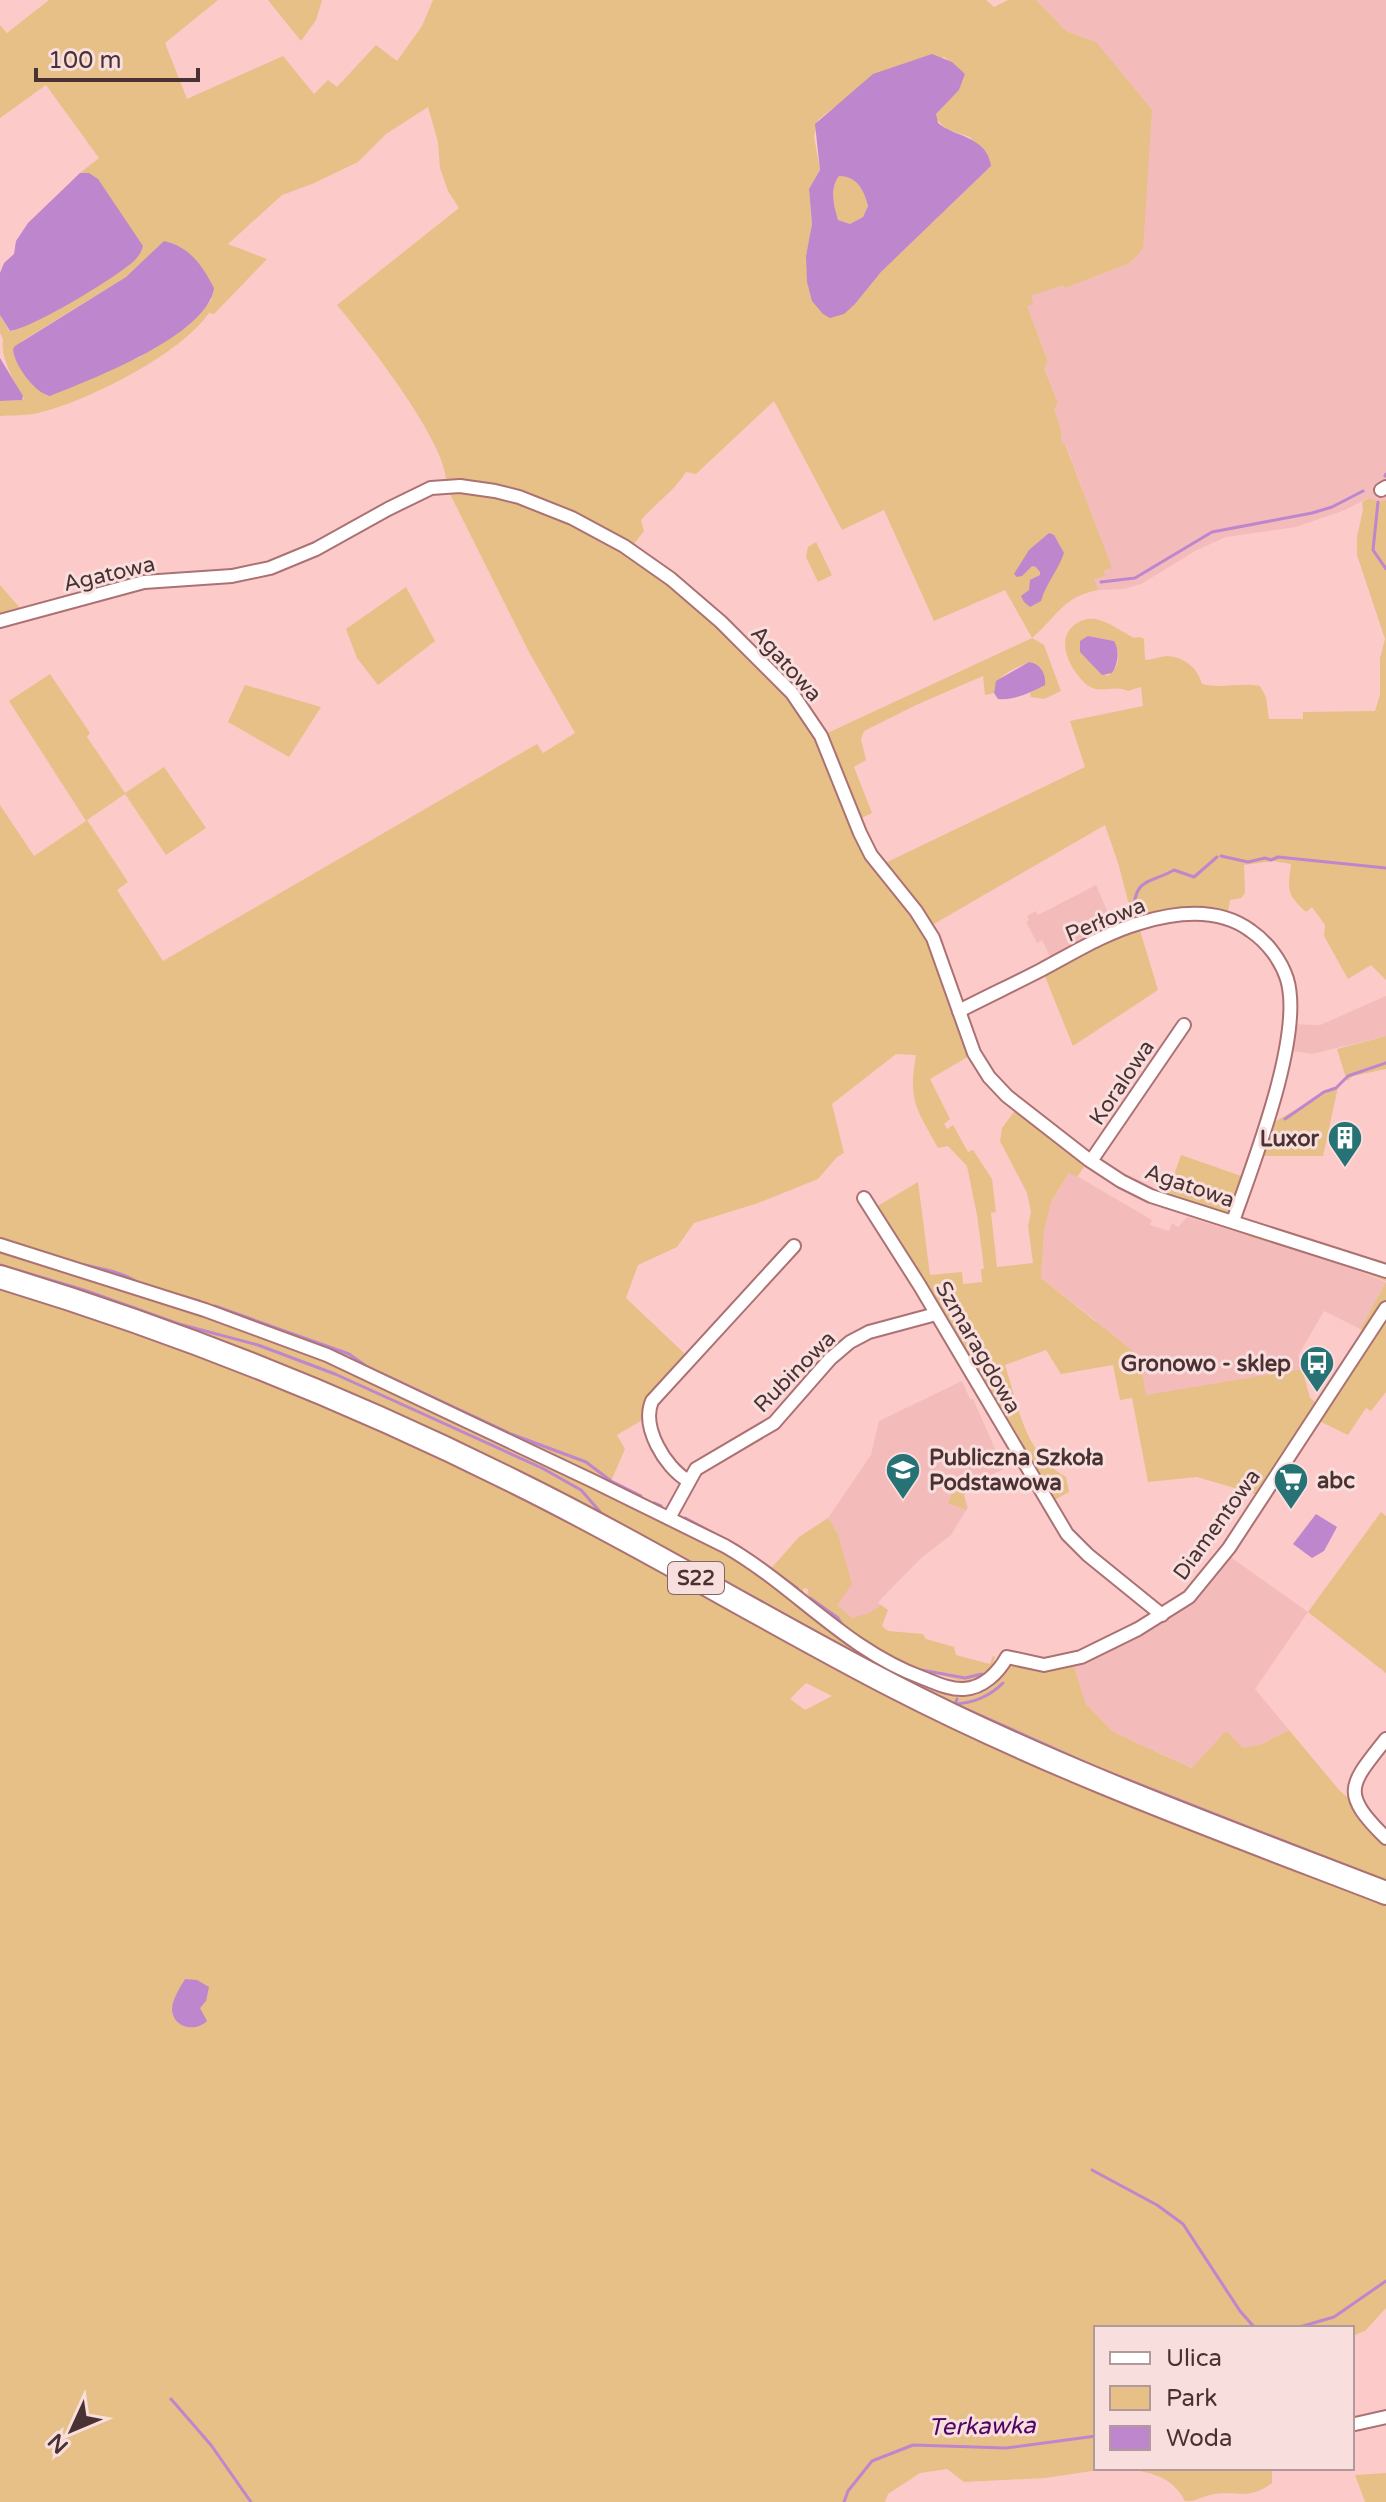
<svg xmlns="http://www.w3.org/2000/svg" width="1386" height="2502" font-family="'Varela Round',sans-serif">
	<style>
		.built { fill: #f4bbbb }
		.green { fill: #e6c086; fill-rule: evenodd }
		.water { fill: #bd86cd; fill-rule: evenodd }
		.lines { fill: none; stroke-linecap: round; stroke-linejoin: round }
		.stream { stroke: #bd86cd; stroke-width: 3 }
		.street-casing { stroke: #ac7273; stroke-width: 16 }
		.highway-casing { stroke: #ac7273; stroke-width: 26 }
		.street { stroke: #fff; stroke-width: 12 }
		.highway { stroke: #fff; stroke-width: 22 }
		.labels { text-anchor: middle; stroke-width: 6; stroke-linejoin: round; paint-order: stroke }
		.shield { fill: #f9dede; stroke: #7f6666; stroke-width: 2 }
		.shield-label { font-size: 20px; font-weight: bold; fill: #4b3232 }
		.street-label { font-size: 22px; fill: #4b3232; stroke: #f9dede }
		.poi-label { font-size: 22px; font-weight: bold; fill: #4b3232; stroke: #f9dede; text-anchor: end }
		.water-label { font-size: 24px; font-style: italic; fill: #500661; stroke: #f9dede }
	</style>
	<rect width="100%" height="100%" fill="#fdcaca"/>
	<g class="built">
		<polygon points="1036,0 1386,0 1386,500 1378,502 1368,498 1345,510 1296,527 1226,537 1197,550 1141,584 1124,589 1098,590 1093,579 1104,576 1103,572 1111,568 1066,445 1062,445 1059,435 1060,426 1054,409 1058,403 1044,367 1048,362 1027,306 1030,296 1063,285 1065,288 1130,263 1143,249 1096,42 1066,31"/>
		<polygon points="1096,885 1116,932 1053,963 1042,940 1037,943 1026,922 1029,920 1027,916 1036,911 1038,915"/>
		<polygon points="1386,996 1386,1036 1312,1054 1286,1050 1289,1024 1320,1025"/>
		<polygon points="1070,1172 1152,1220 1150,1225 1169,1231 1172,1223 1178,1227 1187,1217 1331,1260 1386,1282 1360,1329 1324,1311 1298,1356 1302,1369 1145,1396 1095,1320 1041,1278 1044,1232 1051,1202"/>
		<polygon points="962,1381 970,1399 973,1399 1004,1469 972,1483 964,1495 968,1507 951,1535 921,1558 882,1598 878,1603 881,1605 869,1613 852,1619 837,1605 838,1534 828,1518 871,1455 879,1421"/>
		<polygon points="1225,1553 1308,1612 1255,1689 1289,1730 1260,1745 1193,1768 1113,1732 1086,1704 1072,1660 1180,1603"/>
	</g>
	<g class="green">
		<path d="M 49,0 L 218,0 L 165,43 L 187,99 L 283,56 L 314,94 L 328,80 L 337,87 L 376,45 L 397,61 L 422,26 L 433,0 L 986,0 L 994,7 L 1008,0 L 1036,0 L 1066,31 L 1096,42 L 1152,110 L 1143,249 L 1130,263 L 1065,288 L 1063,285 L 1031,296 L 1033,304 L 1027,306 L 1048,362 L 1044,368 L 1058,403 L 1054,409 L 1060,426 L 1062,445 L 1065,444 L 1112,568 L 1104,571 L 1105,576 L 1094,579 L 1098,590 C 1062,597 1058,616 1032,638 L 1044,645 L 1061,691 L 1044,699 L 1031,697 L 1030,693 L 1045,682 L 1041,668 L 1029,662 C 1014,669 996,674 994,693 L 985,695 L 983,676 L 916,705 L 864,731 L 861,739 L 866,760 L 854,767 L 872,813 L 855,821 L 879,866 L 1085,767 L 1070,721 L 1143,706 L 1141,687 L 1128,691 C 1115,684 1100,695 1087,685 C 1070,670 1053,638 1077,623 C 1082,620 1089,618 1095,619 C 1108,621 1122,632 1134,638 L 1140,637 L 1144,639 L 1145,660 C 1152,660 1158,657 1166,656 C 1183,656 1198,668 1202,684 C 1222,689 1240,682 1260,686 L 1266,697 L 1269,719 L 1303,719 L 1303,712 L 1375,711 L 1380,695 L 1380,658 L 1385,639 L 1357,555 L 1357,537 L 1363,510 L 1362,502 L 1369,498 L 1378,502 L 1386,500 L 1386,980 L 1371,965 L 1348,979 L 1324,936 L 1325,925 L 1312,907 L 1306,912 C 1286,893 1288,891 1291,864 L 1273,861 L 1244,865 L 1245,893 L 1241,898 L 1230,900 L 1227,918 L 1214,915 L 1138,924 L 1158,990 L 1073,1046 L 1042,969 L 1134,924 L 1119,866 L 1105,825 L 927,928 L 974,1053 L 930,1079 L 950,1119 L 944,1124 L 947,1129 L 953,1125 L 968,1152 L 973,1150 L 992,1179 L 996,1212 L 991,1213 L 997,1267 L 1033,1263 L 1028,1226 L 1031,1212 L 1027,1193 L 1000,1141 L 1002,1128 L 1019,1105 L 1089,1160 L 1077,1177 L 1069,1173 L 1051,1202 L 1044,1232 L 1041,1278 L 1139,1356 L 1146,1395 L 1302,1369 L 1310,1398 L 1321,1406 L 1368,1334 L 1360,1329 L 1386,1282 L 1386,1392 L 1371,1411 L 1366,1408 L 1348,1435 L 1313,1418 L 1262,1496 L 1197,1477 L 1148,1482 L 1132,1398 L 1120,1400 L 1113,1365 L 1061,1374 L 1046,1350 L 1005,1365 C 1019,1408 1024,1453 1066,1477 L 1069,1492 L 1047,1504 L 871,1210 L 918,1182 L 930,1275 L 962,1272 L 963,1284 L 982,1282 L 981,1270 L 984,1268 L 977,1215 L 967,1166 L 948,1146 L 938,1148 C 916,1107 908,1102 916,1055 L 896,1054 L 832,1104 L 844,1153 L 837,1157 L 818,1179 L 758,1203 L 694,1223 L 677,1247 L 638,1265 L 626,1298 L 686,1355 C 669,1373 643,1392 644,1419 L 617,1435 L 625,1449 L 608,1488 L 767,1573 L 799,1537 L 828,1518 L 838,1534 L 852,1584 L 837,1605 L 852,1618 L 869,1613 L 881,1605 L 888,1610 L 882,1626 L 888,1631 L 923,1634 L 926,1639 L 954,1647 L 956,1655 L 990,1664 L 993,1656 L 995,1657 C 983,1702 943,1672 916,1668 C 904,1666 893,1662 882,1656 C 855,1642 831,1618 807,1600 L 808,1589 L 804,1588 L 799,1599 C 806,1607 811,1616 818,1623 C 837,1643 940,1699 966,1697 C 981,1696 994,1687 1003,1676 L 998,1670 L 1007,1657 L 1072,1660 L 1086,1704 L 1113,1732 L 1192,1768 L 1226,1731 L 1243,1748 L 1260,1745 L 1289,1730 L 1340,1791 L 1353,1802 L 1372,1830 L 1386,1844 L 1386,1883 L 1169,1799 L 1020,1736 L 936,1697 L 602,1518 L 0,1268 L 0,805 L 34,856 L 86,821 L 9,701 L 50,674 L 90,733 L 87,737 L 125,793 L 164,767 L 206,828 L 166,855 L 125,794 L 87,820 L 128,882 L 117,890 L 163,961 L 537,744 L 543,753 L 575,733 L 529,652 L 446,486 C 452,448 363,336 337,305 L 459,208 L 448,191 L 440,168 L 438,142 L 428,107 L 386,134 L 358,162 L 312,184 L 282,195 L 228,244 L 267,259 L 214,314 L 209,313 C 181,354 86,402 38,413 C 25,416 12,415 0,416 L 0,401 L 22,400 L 24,398 C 14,382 0,357 3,339 L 0,333 L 0,315 L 9,331 L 13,331 L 56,310 L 132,263 L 143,247 L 120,214 L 85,173 L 80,173 L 99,158 L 46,85 L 0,118 L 0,25 L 7,33 ZM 944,57 L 965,74 L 959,90 L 936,114 L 936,119 L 946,129 L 970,137 L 991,166 L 881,272 L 855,304 L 806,256 L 812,224 L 809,189 L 820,170 L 814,136 L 818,120 L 833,108 ZM 152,254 L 212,299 L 189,325 L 140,357 L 46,396 L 22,341 L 126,277 ZM 774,401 L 842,530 L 884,510 L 934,621 L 1005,590 L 1032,638 L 821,736 L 772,671 L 630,549 L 644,531 L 641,520 C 656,503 674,491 686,472 L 696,474 ZM 1088,636 L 1114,641 C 1121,652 1120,669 1107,676 Z"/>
		<polygon points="268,0 322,0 316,20 301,41"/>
		<path d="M 839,176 C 857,176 864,190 868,206 L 863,217 L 850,224 L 838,220 C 834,205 829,189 839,176 Z"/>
		<polygon points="816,542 832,575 818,582 806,557 808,547"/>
		<polygon points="0,585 26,615 0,621"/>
		<polygon points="406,587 435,641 378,685 357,658 346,629"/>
		<polygon points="245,685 321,707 289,757 228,722"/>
		<polygon points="1386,1036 1386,1069 1353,1076 1347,1081 1337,1049"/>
		<path d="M 1338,1087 L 1323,1156 L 1254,1156 C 1257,1148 1258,1138 1262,1131 C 1265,1126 1327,1092 1338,1087 Z"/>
		<polygon points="1181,1155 1247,1178 1233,1221 1167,1195"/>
		<polygon points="1251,1227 1386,1271 1386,1281 1331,1260 1247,1236"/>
		<path d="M 0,1289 L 143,1333 L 232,1366 L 480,1474 L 592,1532 L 862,1682 L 1008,1753 L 1386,1903 L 1386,2308 L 1365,2331 L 1352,2336 L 1352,2328 L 1096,2328 L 1096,2468 L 1112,2468 L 1045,2478 L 964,2482 L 947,2469 L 920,2473 L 888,2494 L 885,2502 L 0,2502 ZM 806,1683 L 832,1696 L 805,1710 L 790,1699 Z"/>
		<polygon points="970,1479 972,1483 964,1495 967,1510 948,1503 955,1486"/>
		<polygon points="1381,1512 1386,1516 1386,1673 1308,1612"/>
		<path d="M 1122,2468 L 1272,2468 L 1272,2483 C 1247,2502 1236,2489 1210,2495 C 1200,2497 1195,2502 1185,2501 C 1172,2475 1148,2472 1122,2468 Z"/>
		<polygon points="1386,2473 1386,2502 1365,2502 1355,2475"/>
	</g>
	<g class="water">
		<path d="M 932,54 L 952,62 L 965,74 L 959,90 L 936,114 L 938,123 C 954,137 987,136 991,166 L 881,272 L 855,304 L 844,314 L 830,318 L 823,314 L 812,301 L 807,282 L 806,256 L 812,224 L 809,189 L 820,170 L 815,124 L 873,74 ZM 839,176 C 857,176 864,190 868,206 L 863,217 L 850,224 L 838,220 C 834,206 829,189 839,176 Z"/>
		<path d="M 80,173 L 89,173 L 98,179 L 143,246 C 141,253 138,257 133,262 C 113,279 33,328 10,331 L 0,315 L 0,273 L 4,263 L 14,254 L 16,241 L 28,223 Z"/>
		<path d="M 164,241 C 190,247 202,265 214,288 C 207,336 92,379 50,396 C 35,393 14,365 13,349 L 15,346 L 126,277 Z"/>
		<polygon points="0,358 23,396 22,400 0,401"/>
		<path d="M 1049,533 L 1054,535 L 1064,553 C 1058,571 1046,583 1041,601 L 1030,607 L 1024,602 L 1021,596 L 1029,590 L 1030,580 L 1040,575 L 1040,572 L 1036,567 L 1032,566 L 1022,576 L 1017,577 L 1014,574 L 1029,550 Z"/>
		<path d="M 1088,636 L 1114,641 C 1120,650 1118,664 1112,673 L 1102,675 L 1080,652 L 1080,641 Z"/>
		<path d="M 1029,662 C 1041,664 1046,674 1045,685 C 1031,692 1014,701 998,699 L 994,693 L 996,681 Z"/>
		<polygon points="1316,1514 1337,1527 1324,1551 1312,1558 1293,1544"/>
		<path d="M 185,1979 L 197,1980 L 209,1987 L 206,2001 L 200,2008 L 207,2021 C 196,2032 174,2029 172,2010 C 172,1999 180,1988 185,1979 Z"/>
	</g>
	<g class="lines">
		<g class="stream">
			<polyline points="1385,476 1386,474"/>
			<polyline points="1378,502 1373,550 1386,569"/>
			<polyline points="1101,582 1135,578 1212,532 1312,513 1332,507 1363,491"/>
			<polyline points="1221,856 1248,862 1265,858 1271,860 1278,857 1386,868"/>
			<path d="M 1133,914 C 1135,877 1147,885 1174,870 L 1194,877 L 1217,857"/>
			<polyline points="1285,1119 1324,1092 1336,1088 1348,1076 1386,1063"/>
			<polyline points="0,1265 84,1290 179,1324 258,1345 335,1374 542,1468 581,1490 602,1514 875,1664 955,1704 1098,1768 1352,1868"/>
			<path d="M 84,1265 C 103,1269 124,1272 140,1284"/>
			<polyline points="178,1295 199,1301"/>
			<polyline points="215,1306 349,1354 366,1366 511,1434 586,1462 611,1481 641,1496"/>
			<polyline points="654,1503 661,1506"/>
			<polyline points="685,1518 738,1546 797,1588"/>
			<polyline points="810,1598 838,1618 845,1629"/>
			<polyline points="916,1669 965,1678 982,1674"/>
			<path d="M 957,1699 L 955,1704 C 974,1703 990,1696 1003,1683"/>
			<polyline points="1092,2170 1157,2205 1183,2224 1240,2311 1255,2328"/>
			<polyline points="1296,2328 1334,2317 1386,2281"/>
			<polyline points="171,2399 211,2445 251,2502"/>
			<polyline points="844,2502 848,2491 872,2461 913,2445 1006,2448 1096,2436"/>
		</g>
		<defs>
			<g id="street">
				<polyline points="1381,490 1386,487"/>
				<polyline points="0,621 144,582 232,576 270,568 316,549 388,509 431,488 460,486 495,491 519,497 572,518 624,546 671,579 721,622 792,693 821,736 860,833 871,855 916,911 933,938 974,1053 989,1077 1007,1096 1089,1160 1121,1181 1151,1196 1386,1271"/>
				<path d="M 959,1011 C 986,997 1014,984 1041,970 C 1073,953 1105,933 1140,923 C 1176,912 1219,907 1251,931 C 1267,942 1281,960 1287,979 C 1304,1035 1253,1164 1233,1221"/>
				<polyline points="1091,1161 1184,1025"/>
				<polyline points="864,1198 920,1286 1067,1534 1088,1555 1162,1615"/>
				<path d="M 0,1245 L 205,1310 L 327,1355 L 593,1481 L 725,1546 C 795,1586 846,1650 923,1678 C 936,1683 950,1690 964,1689 C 983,1688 998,1673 1007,1657 L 1044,1665 L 1081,1657 L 1138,1629 L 1189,1597 L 1229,1548 L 1386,1308"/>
				<path d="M 687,1480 C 665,1467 641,1427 652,1401 L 794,1246"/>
				<polyline points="669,1518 696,1469 774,1423 830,1359 850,1342 869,1332 936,1314"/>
				<path d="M 1386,1739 C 1350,1785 1339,1792 1386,1838"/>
				<polyline points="1355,2424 1386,2417"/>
			</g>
			<path id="highway" d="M 0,1277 C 178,1331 351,1400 517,1483 C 645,1546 767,1621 893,1686 C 1052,1768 1220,1829 1386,1893"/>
		</defs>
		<use href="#street" class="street-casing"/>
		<use href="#highway" class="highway-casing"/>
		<use href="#street" class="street"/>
		<use href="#highway" class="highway"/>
	</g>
	<defs>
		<symbol id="building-pin" viewBox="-11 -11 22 30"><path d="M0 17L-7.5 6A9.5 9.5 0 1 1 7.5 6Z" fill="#277274" stroke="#f9dede"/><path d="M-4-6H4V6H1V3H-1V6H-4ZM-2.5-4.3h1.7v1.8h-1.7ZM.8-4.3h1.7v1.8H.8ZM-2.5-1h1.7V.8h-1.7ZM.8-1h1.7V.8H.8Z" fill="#fff"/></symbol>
		<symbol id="bus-pin" viewBox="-11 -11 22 30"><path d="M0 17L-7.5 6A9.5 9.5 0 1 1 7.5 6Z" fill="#277274" stroke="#f9dede"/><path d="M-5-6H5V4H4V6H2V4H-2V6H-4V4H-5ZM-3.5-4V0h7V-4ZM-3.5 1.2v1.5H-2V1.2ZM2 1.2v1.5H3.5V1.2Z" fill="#fff"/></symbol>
		<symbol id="school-pin" viewBox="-11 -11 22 30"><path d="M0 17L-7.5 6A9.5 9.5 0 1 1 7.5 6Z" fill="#277274" stroke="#f9dede"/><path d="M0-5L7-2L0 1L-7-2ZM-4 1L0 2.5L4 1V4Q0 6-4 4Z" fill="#fff"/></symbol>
		<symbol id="supermarket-pin" viewBox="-11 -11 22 30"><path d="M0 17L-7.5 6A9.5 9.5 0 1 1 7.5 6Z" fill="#277274" stroke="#f9dede"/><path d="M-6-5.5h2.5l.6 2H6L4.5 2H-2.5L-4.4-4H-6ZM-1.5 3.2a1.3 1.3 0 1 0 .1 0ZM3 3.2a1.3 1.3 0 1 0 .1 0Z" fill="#fff"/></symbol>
	</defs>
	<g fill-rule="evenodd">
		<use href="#building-pin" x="1325" y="1118" width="40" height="54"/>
		<use href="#bus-pin" x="1297" y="1343" width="40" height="54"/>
		<use href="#school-pin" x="883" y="1450" width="40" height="54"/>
		<use href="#supermarket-pin" x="1271" y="1460" width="40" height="54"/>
	</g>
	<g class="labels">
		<rect class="shield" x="668" y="1562" width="56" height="32" rx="6"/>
		<g class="shield-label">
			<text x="696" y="1585">S22</text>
		</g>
		<g class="street-label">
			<text transform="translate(109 573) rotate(-13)" y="8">Agatowa</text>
			<text transform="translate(787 663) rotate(48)" y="8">Agatowa</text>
			<text transform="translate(1105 919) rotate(-22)" y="8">Perłowa</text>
			<text transform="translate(1121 1082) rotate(-56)" y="8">Koralowa</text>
			<text transform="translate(1190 1185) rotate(19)" y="8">Agatowa</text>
			<text transform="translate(979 1347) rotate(60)" y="8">Szmaragdowa</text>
			<text transform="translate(794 1371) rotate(-45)" y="8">Rubinowa</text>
			<text transform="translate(1216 1524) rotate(-54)" y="8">Diamentowa</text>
		</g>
		<g class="poi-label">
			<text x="1319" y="1146">Luxor</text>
			<text x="1291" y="1371">Gronowo - sklep</text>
			<text x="929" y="1465" text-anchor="start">Publiczna Szkoła<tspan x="929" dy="25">Podstawowa</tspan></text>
			<text x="1317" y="1488" text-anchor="start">abc</text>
		</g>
		<g class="water-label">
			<text transform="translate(982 2426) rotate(-1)" y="8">Terkawka</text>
		</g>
	</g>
	<rect x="1094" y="2326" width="260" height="144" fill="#f9dede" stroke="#b39999" stroke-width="2"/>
	<rect x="1110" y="2352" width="40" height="12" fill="#ffffff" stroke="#b39999" stroke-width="2"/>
	<text x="1166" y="2366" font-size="24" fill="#4b3232">Ulica</text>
	<rect x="1110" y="2386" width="40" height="24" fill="#e6c086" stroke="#b39999" stroke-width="2"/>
	<text x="1166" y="2406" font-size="24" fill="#4b3232">Park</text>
	<rect x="1110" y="2426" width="40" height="24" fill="#bd86cd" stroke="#b39999" stroke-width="2"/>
	<text x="1166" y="2446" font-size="24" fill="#4b3232">Woda</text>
	<g transform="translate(72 2430) rotate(226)" stroke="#f9dede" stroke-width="6" paint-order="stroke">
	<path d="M0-6L14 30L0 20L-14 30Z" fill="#4b3232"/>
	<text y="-12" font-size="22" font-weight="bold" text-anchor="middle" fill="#4b3232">N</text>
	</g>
	<path d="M36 68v12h162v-12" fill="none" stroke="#4b3232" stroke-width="4"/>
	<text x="48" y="68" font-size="24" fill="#4b3232" stroke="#f9dede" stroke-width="6" paint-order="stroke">100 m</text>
</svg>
